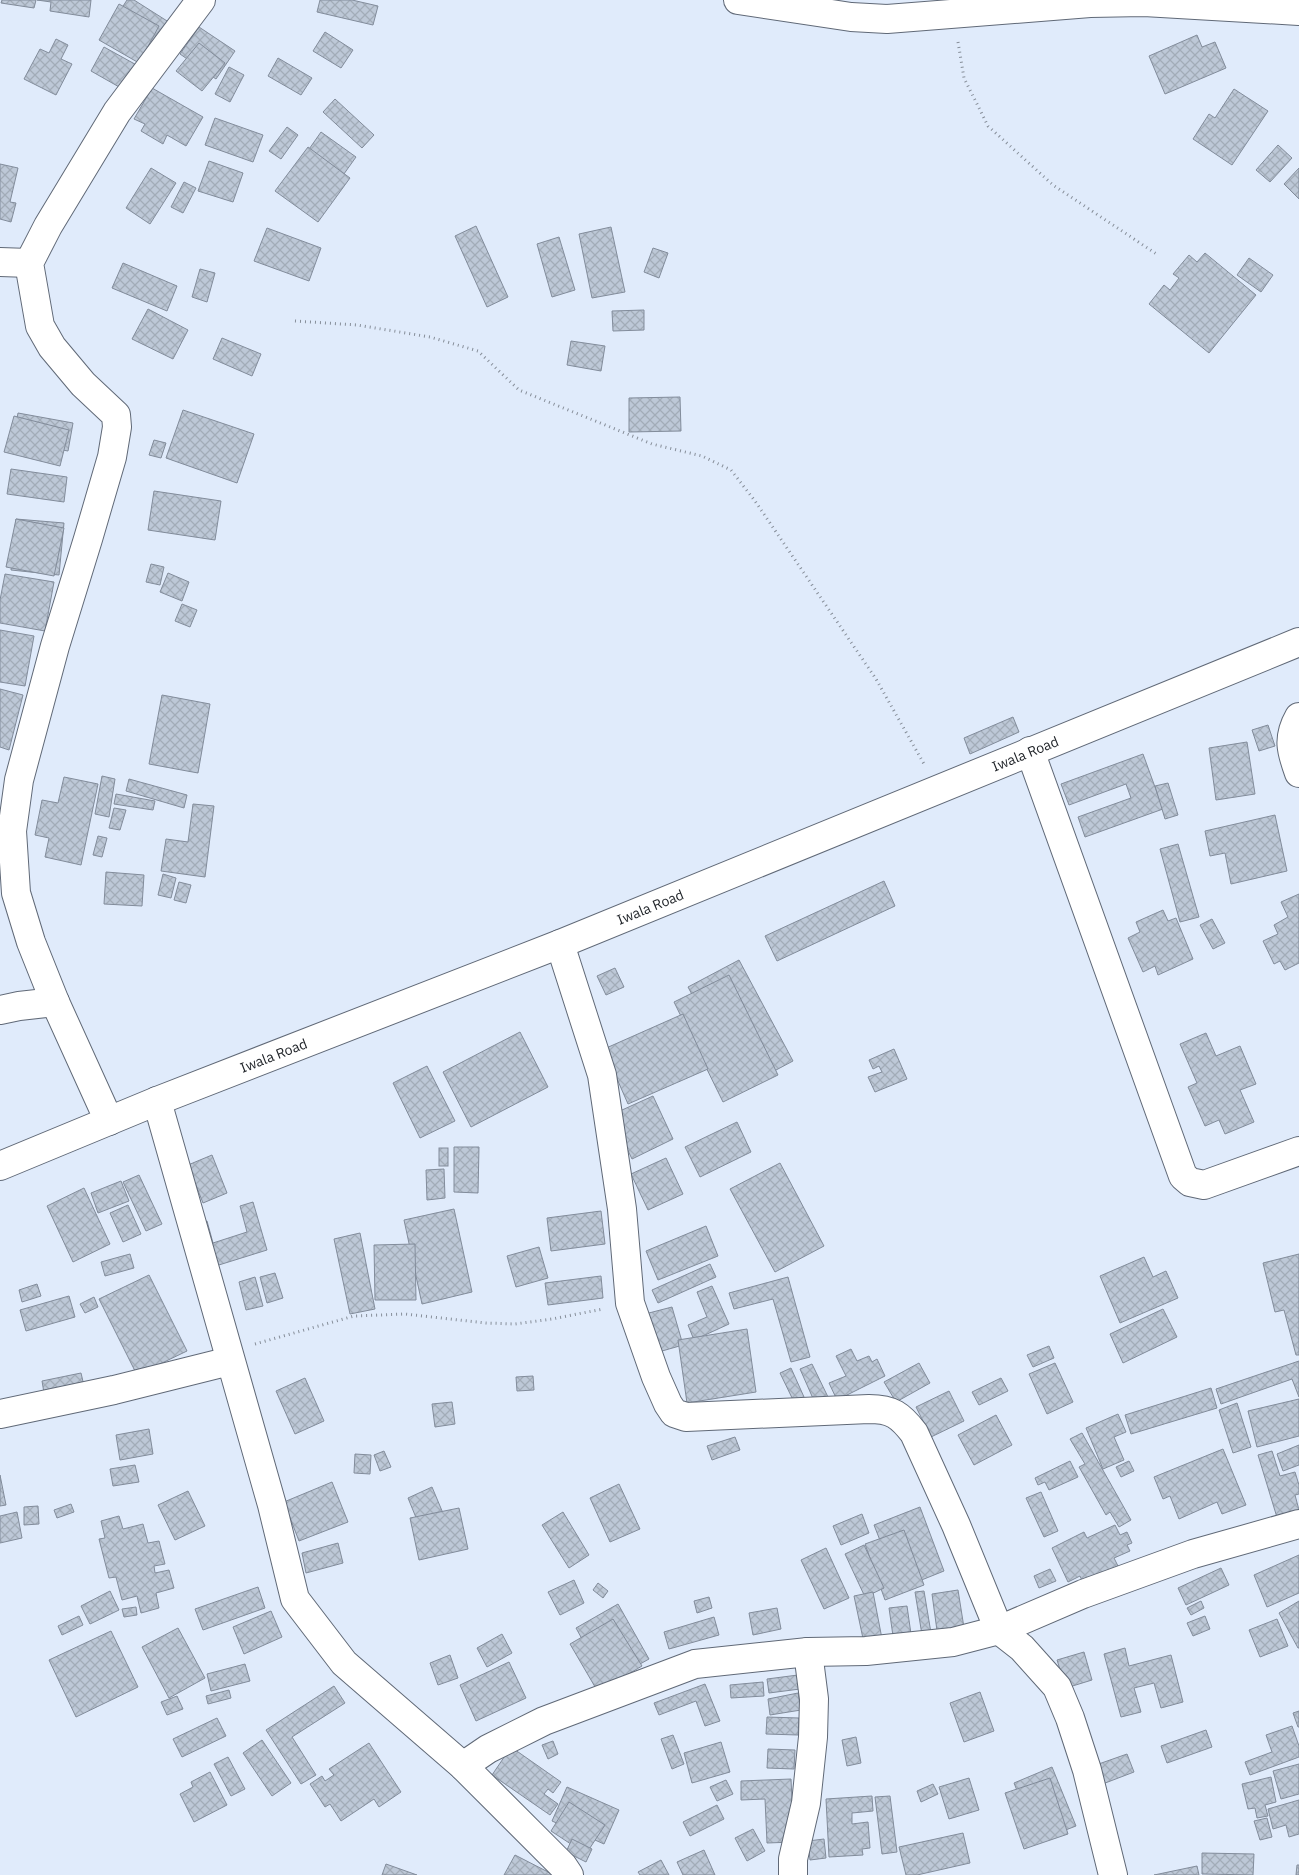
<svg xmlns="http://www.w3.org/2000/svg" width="1299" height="1875" font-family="'IBM Plex Sans',sans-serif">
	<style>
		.building { fill: url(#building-cross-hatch); stroke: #828c9b }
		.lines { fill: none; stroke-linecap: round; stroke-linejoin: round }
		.street-casing { stroke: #606977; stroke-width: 30 }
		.secondary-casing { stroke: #606977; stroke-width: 30 }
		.path { stroke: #868e99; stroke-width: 3; stroke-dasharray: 1 4; stroke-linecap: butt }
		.street { stroke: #fff; stroke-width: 28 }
		.secondary { stroke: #fff; stroke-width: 28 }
		.labels { text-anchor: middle; stroke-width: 4.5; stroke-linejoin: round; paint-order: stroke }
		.street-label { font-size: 14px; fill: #1d2126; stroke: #fff }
	</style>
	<defs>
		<pattern id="building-cross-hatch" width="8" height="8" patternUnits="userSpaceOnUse" patternTransform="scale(1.25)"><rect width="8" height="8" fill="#bdc8d7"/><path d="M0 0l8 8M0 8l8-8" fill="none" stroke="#a2acb8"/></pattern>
	</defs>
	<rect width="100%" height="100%" fill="#e0ebfb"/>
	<g class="building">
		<polygon points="2,0 36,0 34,8 1,3"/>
		<polygon points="37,0 91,0 89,17 50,11 51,2"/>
		<polygon points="127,0 134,0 175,26 155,58 108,29"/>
		<polygon points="320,0 352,0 378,6 373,25 317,12"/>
		<polygon points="119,4 159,26 139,63 99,40"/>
		<polygon points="199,27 235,51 216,79 180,54"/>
		<polygon points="325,32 353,50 341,68 313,51"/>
		<polygon points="1197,35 1202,47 1215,42 1226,68 1165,94 1149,56"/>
		<polygon points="56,39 68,45 61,59 72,64 56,95 24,79 40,49 49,53"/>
		<polygon points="199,43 225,63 202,91 176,71"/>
		<polygon points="104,47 142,68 128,92 91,71"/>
		<polygon points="278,58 312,78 301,95 268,76"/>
		<polygon points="229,67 244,75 230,102 215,94"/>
		<polygon points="152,88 203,117 186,146 167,135 163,144 141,131 145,124 134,119"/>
		<polygon points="1234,89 1268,111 1232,165 1193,139 1209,114 1215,118"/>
		<polygon points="335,99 374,135 362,148 323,112"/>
		<polygon points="215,118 263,135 253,162 205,145"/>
		<polygon points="287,127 298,135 281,159 269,151"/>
		<polygon points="321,132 356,157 319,209 284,185"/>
		<polygon points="1278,145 1292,158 1270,182 1256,170"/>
		<polygon points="308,147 350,178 318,222 275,191"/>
		<polygon points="209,161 243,173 233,202 198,191"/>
		<polygon points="0,164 18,168 10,202 16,203 11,222 0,219"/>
		<polygon points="151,168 176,183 150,224 126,208"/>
		<polygon points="1299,168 1299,199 1284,184"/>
		<polygon points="184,182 196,188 183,213 171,207"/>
		<polygon points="476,226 508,297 487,307 455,236"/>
		<polygon points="611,227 625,292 592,298 579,234"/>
		<polygon points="267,228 321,248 309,281 254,261"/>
		<polygon points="559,237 575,290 552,297 537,244"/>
		<polygon points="653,248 668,253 659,278 644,272"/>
		<polygon points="1205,253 1256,295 1209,353 1149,304 1164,285 1170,290 1179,278 1173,274 1189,255 1197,262"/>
		<polygon points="1249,258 1273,275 1261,292 1237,275"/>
		<polygon points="123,263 177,286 167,311 112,288"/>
		<polygon points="200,269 215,273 207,302 192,297"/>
		<polygon points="148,309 188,330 173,359 132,339"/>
		<polygon points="644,310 644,330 613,331 612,311"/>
		<polygon points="222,338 261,354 252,376 213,359"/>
		<polygon points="571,341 605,346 601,371 567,365"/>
		<polygon points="680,397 681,431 629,432 629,398"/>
		<polygon points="183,410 254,434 237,483 166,458"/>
		<polygon points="18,413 73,423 68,451 13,441"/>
		<polygon points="14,416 69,430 60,466 4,452"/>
		<polygon points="154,440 166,443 161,458 149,455"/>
		<polygon points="11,469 67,477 64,502 7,494"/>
		<polygon points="154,491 221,501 215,540 148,530"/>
		<polygon points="16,519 64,523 59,575 11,570"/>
		<polygon points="16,519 64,528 54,576 6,567"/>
		<polygon points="151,564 164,567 160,585 146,582"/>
		<polygon points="168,573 189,582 182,601 160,592"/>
		<polygon points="5,574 54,582 45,631 0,623 0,600"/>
		<polygon points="182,604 197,610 190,627 175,621"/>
		<polygon points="0,630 34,636 25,686 0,682"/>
		<polygon points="0,689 23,695 9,750 0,747"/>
		<polygon points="162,695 210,704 198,773 149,764"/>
		<polygon points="1013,717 1019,732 970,754 964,738"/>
		<polygon points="1268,725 1275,746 1259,751 1252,730"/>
		<polygon points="1247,742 1255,794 1216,800 1209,748"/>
		<polygon points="1143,754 1163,809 1085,837 1078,817 1131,798 1126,784 1069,805 1061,784"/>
		<polygon points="102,776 115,779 109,817 95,814"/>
		<polygon points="64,777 98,784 81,865 45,857 49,838 35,835 42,800 58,803"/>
		<polygon points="129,779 187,795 184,808 126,791"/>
		<polygon points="1168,783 1178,815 1165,819 1155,786"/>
		<polygon points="116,794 155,801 153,810 114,804"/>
		<polygon points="193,804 214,806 205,877 161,871 166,839 188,842"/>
		<polygon points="114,808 126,810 120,830 109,828"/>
		<polygon points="1275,815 1287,871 1231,884 1225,853 1210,856 1205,831"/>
		<polygon points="98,836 107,838 102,857 93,855"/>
		<polygon points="1178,844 1199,917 1180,922 1160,849"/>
		<polygon points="106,872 144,875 142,906 104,904"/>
		<polygon points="163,874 176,878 171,898 158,895"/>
		<polygon points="884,881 895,906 777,961 765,936"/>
		<polygon points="179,882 191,885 186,903 174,900"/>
		<polygon points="1299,894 1299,963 1285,970 1280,961 1274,964 1263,941 1278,934 1274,925 1288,917 1281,902"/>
		<polygon points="1163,910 1168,921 1176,918 1193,959 1158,975 1155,966 1143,972 1128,938 1140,932 1136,922"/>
		<polygon points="1212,919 1225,943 1213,949 1200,925"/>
		<polygon points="739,960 793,1061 742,1088 688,987"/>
		<polygon points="615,968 624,987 606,995 597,976"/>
		<polygon points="729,975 778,1075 723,1102 674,1002"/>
		<polygon points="683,1014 708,1069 628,1104 604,1049"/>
		<polygon points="520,1032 548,1087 471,1127 443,1072"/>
		<polygon points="1206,1033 1216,1056 1240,1046 1256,1084 1240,1090 1254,1122 1225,1134 1219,1120 1205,1126 1188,1087 1197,1083 1180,1044"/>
		<polygon points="894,1049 907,1079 875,1092 868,1077 882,1072 879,1066 873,1069 869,1060"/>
		<polygon points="427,1066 455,1121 420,1138 393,1083"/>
		<polygon points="653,1096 673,1139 632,1159 611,1115"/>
		<polygon points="737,1122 751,1152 700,1177 685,1147"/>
		<polygon points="454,1147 479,1147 478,1193 454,1192"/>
		<rect x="439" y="1148" width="9" height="18"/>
		<polygon points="212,1155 227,1193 203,1203 188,1165"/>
		<polygon points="666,1158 683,1194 648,1210 631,1174"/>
		<polygon points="780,1163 824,1246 775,1272 730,1189"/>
		<polygon points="444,1169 445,1198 427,1200 426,1170"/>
		<polygon points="139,1175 162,1224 146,1231 123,1182"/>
		<polygon points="121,1181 129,1201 98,1213 91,1193"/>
		<polygon points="84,1188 110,1244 73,1262 47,1206"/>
		<polygon points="253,1202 267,1250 206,1269 193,1226 207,1221 213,1243 247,1232 240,1206"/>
		<polygon points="128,1205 141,1234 123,1242 110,1213"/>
		<polygon points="454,1209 472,1292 422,1304 404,1220"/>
		<polygon points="601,1211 605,1244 551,1251 547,1218"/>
		<polygon points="706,1226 718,1256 658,1280 646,1251"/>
		<polygon points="360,1233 375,1309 350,1314 334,1239"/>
		<polygon points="415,1244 416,1300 375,1300 374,1245"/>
		<polygon points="539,1247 548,1278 516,1287 507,1256"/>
		<polygon points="130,1254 134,1268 105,1276 101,1262"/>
		<polygon points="1299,1254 1299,1355 1296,1355 1284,1310 1275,1312 1263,1263"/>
		<polygon points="1144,1257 1153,1277 1166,1271 1178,1298 1120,1323 1100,1276"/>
		<polygon points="710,1264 716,1277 658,1303 652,1290"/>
		<polygon points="275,1273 283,1298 267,1303 260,1277"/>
		<polygon points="149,1275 187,1351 137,1375 99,1299"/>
		<polygon points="601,1276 603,1298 548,1305 545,1283"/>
		<polygon points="255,1277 263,1306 246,1310 239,1282"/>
		<polygon points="788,1277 810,1357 791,1362 773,1299 734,1309 729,1293"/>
		<polygon points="37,1284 41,1296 22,1302 19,1290"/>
		<polygon points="712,1286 729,1324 694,1340 688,1325 707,1317 697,1292"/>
		<polygon points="69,1296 75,1317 26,1331 20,1310"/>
		<polygon points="94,1297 98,1307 85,1313 80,1304"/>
		<polygon points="672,1307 683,1345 655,1353 645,1314"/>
		<polygon points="1163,1309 1177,1337 1123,1363 1110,1334"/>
		<polygon points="747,1329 756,1392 687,1403 678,1340"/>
		<polygon points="1049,1346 1054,1358 1033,1367 1027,1355"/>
		<polygon points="851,1349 857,1361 869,1356 872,1362 877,1359 885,1376 837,1400 829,1383 846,1376 836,1356"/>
		<polygon points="1299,1361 1299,1397 1292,1379 1221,1404 1216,1389"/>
		<polygon points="919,1363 930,1383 896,1402 884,1382"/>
		<polygon points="1055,1363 1073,1402 1047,1414 1029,1374"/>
		<polygon points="812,1364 828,1397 815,1403 800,1369"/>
		<polygon points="791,1368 804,1397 794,1402 780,1373"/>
		<polygon points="81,1373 85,1390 45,1399 42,1381"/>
		<polygon points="533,1376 534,1390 517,1391 516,1377"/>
		<polygon points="305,1378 324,1421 295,1434 276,1391"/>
		<polygon points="1001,1378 1008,1391 979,1405 972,1392"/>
		<polygon points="1211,1388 1217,1408 1131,1434 1125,1415"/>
		<polygon points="949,1391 964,1421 931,1437 916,1407"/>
		<polygon points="1299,1399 1299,1436 1257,1447 1248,1411"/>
		<polygon points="452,1402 455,1424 435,1427 432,1404"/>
		<polygon points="1237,1403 1251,1447 1233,1453 1219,1410"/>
		<polygon points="1118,1414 1126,1432 1114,1437 1124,1460 1103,1469 1086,1428"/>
		<polygon points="996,1415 1012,1445 974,1465 958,1435"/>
		<polygon points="149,1429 153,1454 120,1460 116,1435"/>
		<polygon points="1082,1433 1131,1520 1119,1527 1110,1512 1106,1515 1079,1467 1085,1464 1070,1439"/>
		<polygon points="735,1437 740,1450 712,1460 707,1446"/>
		<polygon points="1299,1445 1299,1465 1283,1471 1277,1454"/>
		<polygon points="1223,1449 1246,1505 1222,1514 1217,1502 1179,1519 1170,1496 1163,1499 1154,1477"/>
		<polygon points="384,1451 391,1467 380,1471 374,1455"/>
		<polygon points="1272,1451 1280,1476 1295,1472 1299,1485 1299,1494 1295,1495 1299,1510 1299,1518 1279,1524 1258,1455"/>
		<polygon points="355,1454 371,1455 370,1474 354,1473"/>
		<polygon points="1070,1461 1078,1477 1049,1490 1045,1482 1038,1485 1035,1478"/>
		<polygon points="1129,1461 1134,1471 1121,1477 1116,1467"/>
		<polygon points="135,1465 139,1482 113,1486 110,1469"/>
		<polygon points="0,1475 6,1505 0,1506"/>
		<polygon points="332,1482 348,1522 299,1541 284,1502"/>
		<polygon points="619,1484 640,1529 610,1542 590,1498"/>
		<polygon points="432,1487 453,1537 428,1547 408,1498"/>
		<polygon points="188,1491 205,1526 175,1540 158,1505"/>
		<polygon points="1041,1492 1058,1531 1044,1537 1026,1498"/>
		<polygon points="71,1504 74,1512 57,1518 54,1510"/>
		<polygon points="38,1506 39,1524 24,1525 24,1507"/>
		<polygon points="920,1507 944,1571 899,1589 874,1525"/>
		<polygon points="459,1508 468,1549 419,1560 410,1518"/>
		<polygon points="17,1512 22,1538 0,1543 0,1516"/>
		<polygon points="563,1512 589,1555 569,1568 542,1525"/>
		<polygon points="862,1514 869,1533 841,1545 833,1526"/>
		<polygon points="119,1516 123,1529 143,1524 148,1543 159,1541 165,1564 154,1566 155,1573 169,1570 174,1588 156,1593 159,1608 141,1613 137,1596 122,1600 116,1577 109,1578 99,1539 105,1538 101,1521"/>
		<polygon points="1115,1525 1120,1535 1127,1532 1132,1543 1127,1545 1130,1551 1114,1558 1118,1566 1083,1583 1080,1576 1068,1582 1052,1548 1084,1532 1087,1538"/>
		<polygon points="904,1530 924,1585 885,1600 865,1544"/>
		<polygon points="338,1543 343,1563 306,1573 302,1553"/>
		<polygon points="864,1545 884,1588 865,1597 845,1554"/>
		<polygon points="826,1548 849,1598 824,1609 801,1560"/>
		<polygon points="1299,1555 1299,1593 1267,1607 1254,1575"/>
		<polygon points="1221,1568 1229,1585 1186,1605 1178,1588"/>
		<polygon points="1050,1569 1056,1581 1039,1588 1034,1576"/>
		<polygon points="574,1580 584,1603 560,1615 548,1592"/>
		<polygon points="598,1583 608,1591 603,1598 593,1590"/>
		<polygon points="258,1587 265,1608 203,1630 195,1609"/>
		<polygon points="958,1590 965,1634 938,1638 932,1594"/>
		<polygon points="110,1591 119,1610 90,1624 81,1606"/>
		<polygon points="924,1591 932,1639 923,1641 915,1592"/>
		<polygon points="873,1592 883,1644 865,1648 854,1596"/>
		<polygon points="709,1597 712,1608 697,1613 694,1601"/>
		<polygon points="1201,1601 1204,1608 1191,1615 1187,1608"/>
		<polygon points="1299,1601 1299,1648 1298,1648 1279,1613"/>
		<polygon points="618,1604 649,1659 606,1683 576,1628"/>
		<polygon points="907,1606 911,1634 893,1636 889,1608"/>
		<polygon points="136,1607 137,1615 124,1617 122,1609"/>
		<polygon points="777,1608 781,1629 753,1635 749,1613"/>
		<polygon points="271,1611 282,1637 244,1654 233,1627"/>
		<polygon points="79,1616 83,1625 62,1635 58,1626"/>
		<polygon points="1205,1616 1210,1629 1193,1636 1187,1623"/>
		<polygon points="714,1617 719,1635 669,1649 664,1632"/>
		<polygon points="613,1619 642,1666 598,1692 570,1644"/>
		<polygon points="1277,1619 1288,1646 1260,1657 1249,1630"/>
		<polygon points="178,1628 205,1678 169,1698 142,1647"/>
		<polygon points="111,1631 138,1687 76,1717 49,1660"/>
		<polygon points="502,1634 512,1653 487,1667 477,1648"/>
		<polygon points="1125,1648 1129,1666 1171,1655 1183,1702 1161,1708 1154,1683 1134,1688 1141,1712 1121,1717 1104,1654"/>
		<polygon points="1084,1652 1092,1680 1066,1688 1057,1660"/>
		<polygon points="450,1655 458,1678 438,1685 430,1663"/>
		<polygon points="509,1662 526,1698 476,1721 460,1685"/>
		<polygon points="245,1664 250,1681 211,1691 207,1674"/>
		<polygon points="798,1675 800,1689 769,1693 767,1679"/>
		<polygon points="763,1682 764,1696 731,1698 730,1685"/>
		<polygon points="705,1684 720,1721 705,1726 696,1701 659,1715 654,1703"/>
		<polygon points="334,1686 345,1703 292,1737 316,1775 301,1784 266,1730"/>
		<polygon points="229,1690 231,1698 208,1704 206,1696"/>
		<polygon points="980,1692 994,1731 964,1742 950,1703"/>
		<polygon points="798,1693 801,1710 770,1715 768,1699"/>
		<polygon points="177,1696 183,1709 167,1715 161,1702"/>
		<polygon points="1299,1711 1299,1727 1298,1727 1293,1713"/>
		<polygon points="767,1717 799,1718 798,1735 766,1734"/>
		<polygon points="217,1718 226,1736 182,1757 173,1739"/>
		<polygon points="1292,1726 1299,1746 1299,1757 1250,1775 1245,1762 1272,1752 1266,1735"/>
		<polygon points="1206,1730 1212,1747 1167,1763 1161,1746"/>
		<polygon points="673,1735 684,1764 672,1769 661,1739"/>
		<polygon points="856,1737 861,1763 847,1766 842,1740"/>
		<polygon points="262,1740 291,1783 272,1796 243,1753"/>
		<polygon points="553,1741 558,1754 548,1759 542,1745"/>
		<polygon points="721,1742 730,1772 692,1783 684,1753"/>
		<polygon points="369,1743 401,1792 379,1807 374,1799 341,1821 330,1804 325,1807 310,1784 322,1776 325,1781 334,1775 329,1769"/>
		<polygon points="511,1747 561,1782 553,1793 548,1789 544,1794 558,1804 550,1815 492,1775"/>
		<polygon points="768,1749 795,1750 794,1769 767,1768"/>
		<polygon points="1127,1754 1134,1772 1100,1785 1093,1766"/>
		<polygon points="228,1757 245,1789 231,1796 214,1764"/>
		<polygon points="1299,1764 1299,1794 1281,1799 1273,1771"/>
		<polygon points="1052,1767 1076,1826 1037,1841 1014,1783"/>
		<polygon points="210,1772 227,1805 194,1822 180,1794 193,1787 191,1782"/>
		<polygon points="1271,1777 1276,1802 1265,1805 1268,1816 1257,1818 1255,1808 1248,1809 1242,1784"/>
		<polygon points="969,1778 979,1810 949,1819 939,1787"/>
		<polygon points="1050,1778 1068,1834 1024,1849 1005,1793"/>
		<polygon points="791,1779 794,1842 767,1843 765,1799 741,1800 741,1781"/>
		<polygon points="726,1780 733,1794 717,1801 710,1787"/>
		<polygon points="933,1784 938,1794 921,1802 917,1791"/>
		<polygon points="567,1787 619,1810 604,1844 552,1821"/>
		<polygon points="872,1796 873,1811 852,1813 852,1824 868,1822 870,1848 862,1849 863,1855 829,1857 826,1799"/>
		<polygon points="890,1796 897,1852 882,1854 875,1797"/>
		<polygon points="1299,1800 1299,1834 1289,1837 1286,1825 1273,1829 1268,1809"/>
		<polygon points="569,1802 605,1825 586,1854 551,1831"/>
		<polygon points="717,1805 724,1819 690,1836 683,1822"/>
		<polygon points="1267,1818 1272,1837 1260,1840 1254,1821"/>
		<polygon points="753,1829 765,1851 747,1861 735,1838"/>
		<polygon points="963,1833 970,1863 917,1875 906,1875 899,1847"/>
		<polygon points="572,1839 592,1849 586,1862 566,1852"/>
		<polygon points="824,1839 826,1858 810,1860 808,1841"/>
		<polygon points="704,1850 715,1875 683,1875 677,1862"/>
		<polygon points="1202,1853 1254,1854 1253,1875 1202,1874"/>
		<polygon points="515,1855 552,1874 552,1875 504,1875"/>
		<polygon points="661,1860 669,1875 640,1875 638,1872"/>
		<polygon points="386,1864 417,1875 382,1875"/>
		<polygon points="1297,1865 1299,1865 1299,1875 1296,1875"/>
		<polygon points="1197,1866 1199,1875 1154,1875"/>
	</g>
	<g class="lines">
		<defs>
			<g id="street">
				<polyline points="738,0 851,17 887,19 1090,3 1144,2 1299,11"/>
				<polyline points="0,262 29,263"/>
				<path d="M 1299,717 C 1287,738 1291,751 1299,773"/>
				<polyline points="1030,751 1183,1176 1190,1182 1204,1185 1299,1151"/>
				<path d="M 560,944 L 602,1075 L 622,1209 L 630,1303 L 656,1377 L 668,1404 L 674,1413 L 686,1417 L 869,1409 C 892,1409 900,1415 914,1433 L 956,1525 L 999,1630 L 1022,1648 L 1057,1687 L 1070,1718 L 1087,1770 L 1113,1875"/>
				<polyline points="0,1010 19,1006 55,1002"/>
				<polyline points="157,1101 272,1505 295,1599 344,1663 463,1766 563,1866 569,1875"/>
				<polyline points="109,1121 55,1002 31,942 16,893 12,831 19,780 55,646 88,539 112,457 117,427 116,415 83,384 52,347 40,326 29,263 48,226 117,112 201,0"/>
				<polyline points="0,1414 114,1390 230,1361"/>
				<polyline points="463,1766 488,1749 544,1721 695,1664 808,1652 866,1651 953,1642 999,1630 1083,1594 1193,1554 1299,1524"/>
				<polyline points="793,1875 793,1859 806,1803 813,1737 814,1699 808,1652"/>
			</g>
			<g id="secondary">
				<path id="s1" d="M 0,1166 L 157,1101 L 560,944 L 1299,642"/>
			</g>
		</defs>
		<use href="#street" class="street-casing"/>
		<use href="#secondary" class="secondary-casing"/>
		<g class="path">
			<polyline points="958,42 964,78 988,126 1053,185 1158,255"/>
			<polyline points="295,321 357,325 430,337 478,351 519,390 652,444 702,456 731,470 755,501 876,679 924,764"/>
			<polyline points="255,1344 354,1316 405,1314 486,1323 515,1324 552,1319 603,1309"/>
		</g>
		<use href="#street" class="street"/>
		<use href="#secondary" class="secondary"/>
	</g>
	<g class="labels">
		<g class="street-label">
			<text dy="5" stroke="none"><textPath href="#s1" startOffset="1105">Iwala Road</textPath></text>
			<text dy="5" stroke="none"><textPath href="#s1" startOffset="700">Iwala Road</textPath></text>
			<text dy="5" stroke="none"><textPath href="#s1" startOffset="295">Iwala Road</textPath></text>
		</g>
	</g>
</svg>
